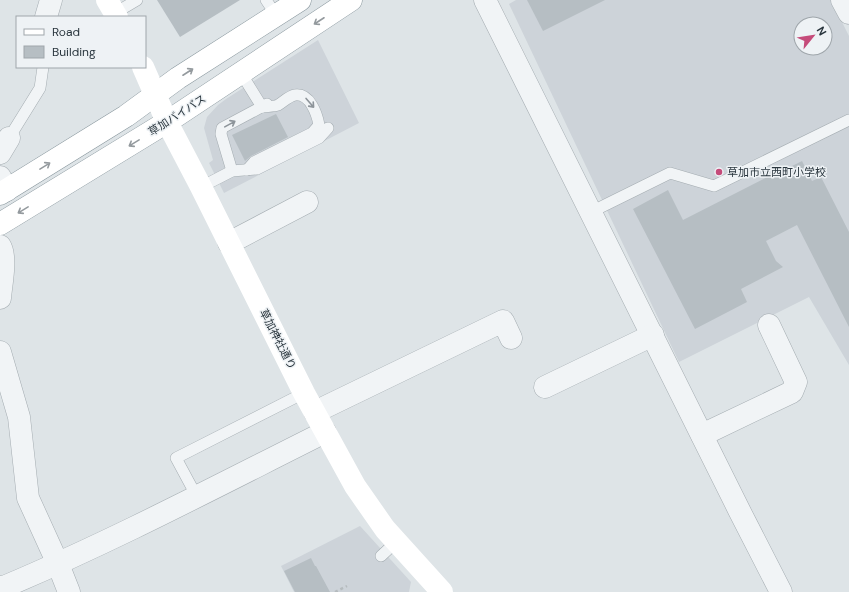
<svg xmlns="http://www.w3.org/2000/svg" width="849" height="592" font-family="'DM Sans','Noto Sans JP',sans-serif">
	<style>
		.built { fill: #cdd3d9; fill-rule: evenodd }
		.building { fill: #b6bec3 }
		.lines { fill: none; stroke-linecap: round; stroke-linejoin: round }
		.lane-casing { stroke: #a4acb1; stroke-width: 12 }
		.street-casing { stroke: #a4acb1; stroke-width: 23 }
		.highway-casing { stroke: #87959c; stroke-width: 23 }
		.path { stroke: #b5bbbe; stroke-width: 2.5; stroke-dasharray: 3 3; stroke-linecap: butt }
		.lane { stroke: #f1f4f6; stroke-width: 11 }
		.street { stroke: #f1f4f6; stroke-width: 22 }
		.secondary { stroke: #fff; stroke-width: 22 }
		.highway { stroke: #fff; stroke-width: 22 }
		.oneway { stroke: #949a9e }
		.oneway2 { stroke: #8d949a }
		.poi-dot { fill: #c54b7a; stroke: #eef2f5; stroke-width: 1.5 }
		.labels { text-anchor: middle; stroke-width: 3; stroke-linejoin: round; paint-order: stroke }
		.street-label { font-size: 11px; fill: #29353d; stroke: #eef2f5 }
		.poi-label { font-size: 11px; fill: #29353d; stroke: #eef2f5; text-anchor: start }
	</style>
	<rect width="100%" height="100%" fill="#dee4e7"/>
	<g class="built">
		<path d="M 516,0 L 831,0 L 849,36 L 849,365 L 809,297 L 679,362 L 509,4 ZM 801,24 L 825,24 L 825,48 L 801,48 Z"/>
		<polygon points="318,40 359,123 224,193 209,163 213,160 204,128 207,117 218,105 226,99"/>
		<polygon points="360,526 411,582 409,592 294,592 281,566"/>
	</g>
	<g class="building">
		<polygon points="157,0 240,0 180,37"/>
		<polygon points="527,0 605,0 543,31"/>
		<polygon points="276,114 288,137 251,156 245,161 232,135"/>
		<polygon points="802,161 812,181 821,177 849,232 849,327 797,225 766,241 776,261 783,267 741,289 747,302 695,329 633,209 668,190 683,220 777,172 778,173"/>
		<polygon points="311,558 315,566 316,566 330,592 295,592 284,571"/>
	</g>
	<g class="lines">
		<defs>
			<g id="lane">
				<polyline points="266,0 276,15"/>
				<polyline points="115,13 137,0"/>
				<polyline points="241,73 262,107"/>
				<polyline points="9,138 40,88 43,67"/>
				<path d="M 247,170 L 254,162 L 312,133 L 319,125 C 317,114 310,93 295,95 C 289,96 283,102 278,105 C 273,107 267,106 262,107"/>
				<polyline points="232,171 221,134 222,128 267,104"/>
				<polyline points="201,187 232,171 257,169 319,138 328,128"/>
				<polyline points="591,212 670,173 714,186 849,120"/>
				<polyline points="197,497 176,458 304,393"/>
				<polyline points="381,556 396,542"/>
			</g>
			<g id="street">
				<polyline points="485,0 739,510 781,592"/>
				<polyline points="842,0 849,13"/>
				<polyline points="46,17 51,0"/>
				<polyline points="0,153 9,138"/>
				<polyline points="0,177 7,190"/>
				<polyline points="229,243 307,202"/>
				<path d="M 0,246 C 7,257 1,285 0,298"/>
				<polyline points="0,352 19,417 28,498 58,564 69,592"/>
				<polyline points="545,387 653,335"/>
				<polyline points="315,412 503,321 511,338"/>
				<polyline points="702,435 792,392 796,382 769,325"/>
				<path d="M 0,587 L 6,586 C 115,540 219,485 325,432"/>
			</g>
			<g id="highway">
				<polyline points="0,194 126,116 178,78 300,0"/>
				<polyline points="0,224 167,122 351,0"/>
			</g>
		</defs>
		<use href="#lane" class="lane-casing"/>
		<use href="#street" class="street-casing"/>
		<use href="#highway" class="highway-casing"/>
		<polyline class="path" points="335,592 347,586"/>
		<use href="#lane" class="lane"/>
		<use href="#street" class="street"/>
		<g class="secondary">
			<polyline points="107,0 117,17"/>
			<polyline points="143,67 167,122 201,187 304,393 355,486 385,529 442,592"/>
		</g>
		<use href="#highway" class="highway"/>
	</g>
	<defs><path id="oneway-shaft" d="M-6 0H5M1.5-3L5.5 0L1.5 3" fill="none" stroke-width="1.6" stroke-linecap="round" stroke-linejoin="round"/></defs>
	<g class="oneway">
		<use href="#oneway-shaft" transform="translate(319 21) rotate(147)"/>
		<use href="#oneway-shaft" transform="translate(188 72) rotate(-33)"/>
		<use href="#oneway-shaft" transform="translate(134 143) rotate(149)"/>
		<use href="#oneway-shaft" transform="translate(45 166) rotate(-32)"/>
		<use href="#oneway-shaft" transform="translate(23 210) rotate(149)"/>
	</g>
	<g class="oneway2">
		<use href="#oneway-shaft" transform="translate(310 103) rotate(49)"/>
		<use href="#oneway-shaft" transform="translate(230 124) rotate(-29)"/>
	</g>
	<circle class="poi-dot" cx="719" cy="172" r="4"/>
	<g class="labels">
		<g class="street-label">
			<text transform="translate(177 115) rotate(-33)" y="4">草加バイパス</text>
			<text transform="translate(278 339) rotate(63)" y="4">草加神社通り</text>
		</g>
		<g class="poi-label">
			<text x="727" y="176">草加市立西町小学校</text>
		</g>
	</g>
	<rect x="16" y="16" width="130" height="52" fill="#eef2f5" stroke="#9fa6ab"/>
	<rect x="24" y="29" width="20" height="6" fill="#ffffff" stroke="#9fa6ab"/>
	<text x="52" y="36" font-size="12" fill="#29353d">Road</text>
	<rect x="24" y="46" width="20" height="12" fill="#b6bec3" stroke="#9fa6ab"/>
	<text x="52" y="56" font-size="12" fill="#29353d">Building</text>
	<g transform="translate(813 36) rotate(60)"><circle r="19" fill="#eef2f5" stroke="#9fa6ab"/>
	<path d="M0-3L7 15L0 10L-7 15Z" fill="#c54b7a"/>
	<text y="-6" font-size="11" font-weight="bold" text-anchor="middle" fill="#29353d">N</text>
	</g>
</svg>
